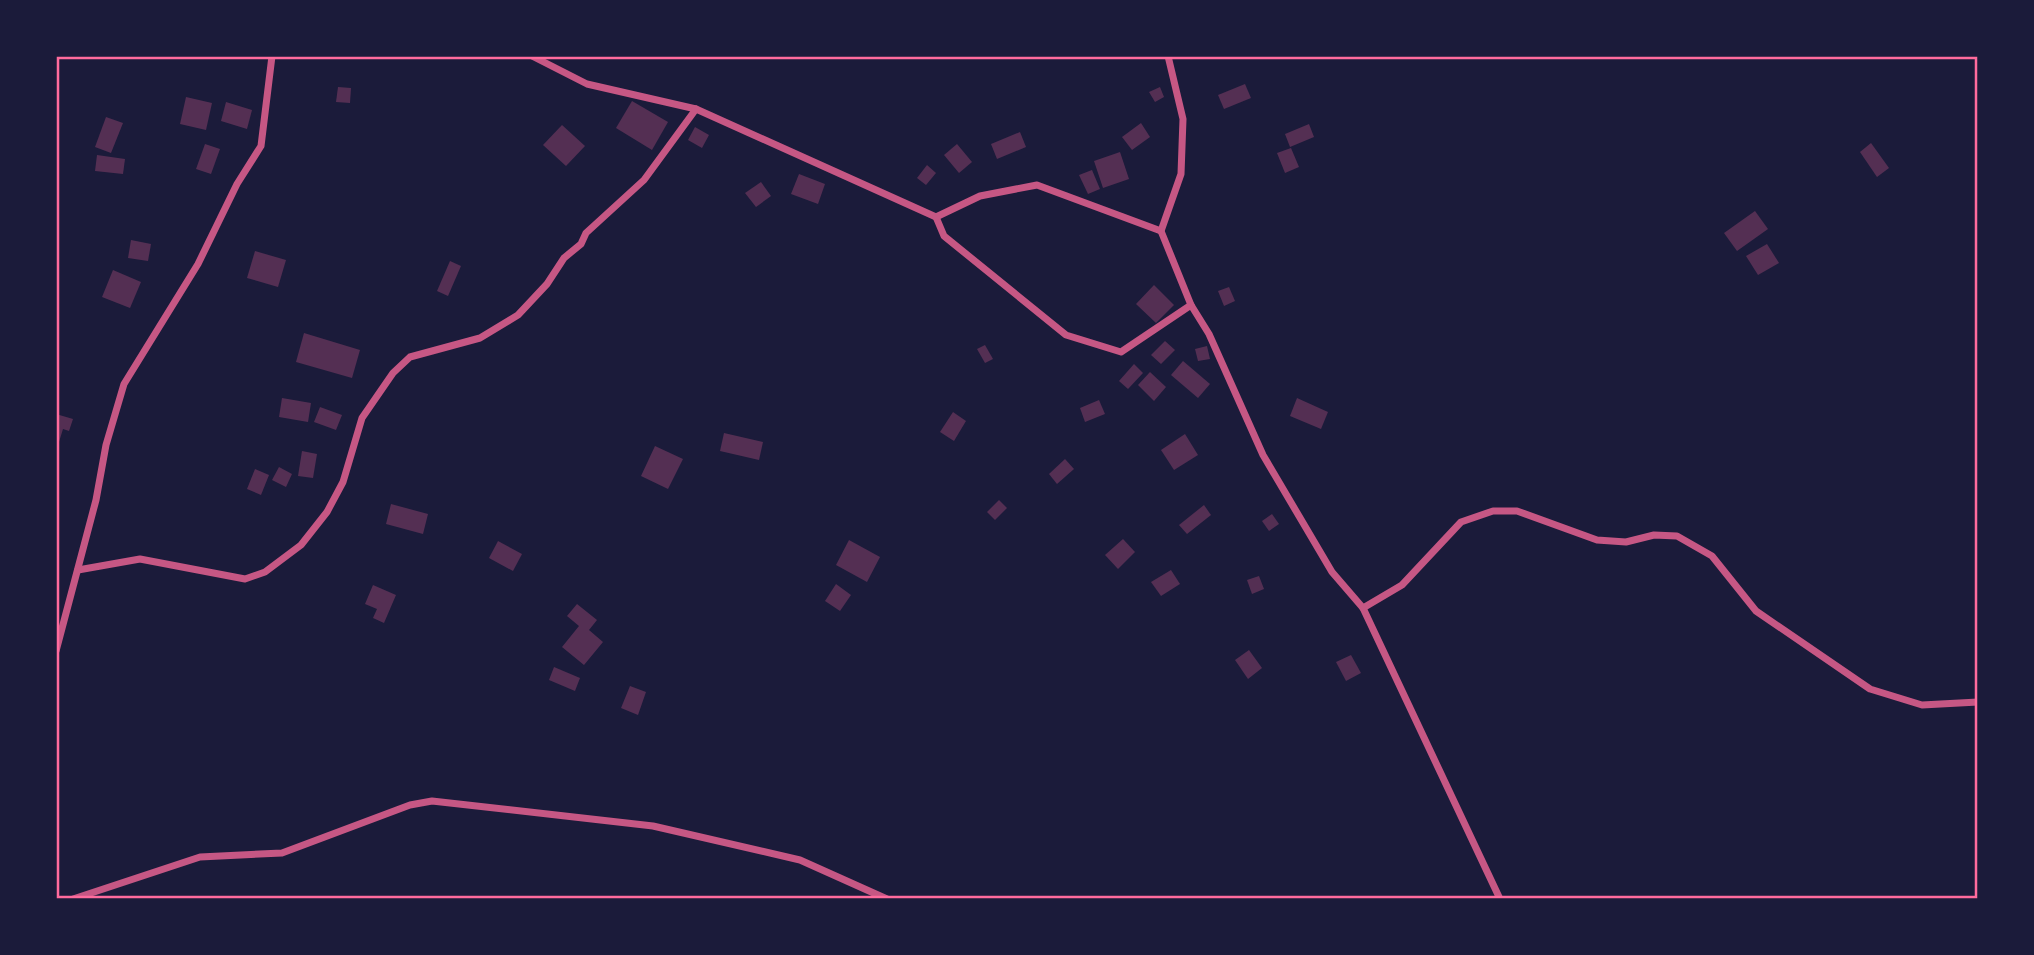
<svg xmlns="http://www.w3.org/2000/svg" width="2034" height="955" font-family="'Open Sans',sans-serif">
	<style>
		.building { fill: #542f53 }
		.lines { fill: none; stroke-linecap: round; stroke-linejoin: round }
		.minor { stroke: #c65784; stroke-width: 7 }
		.neatline { fill: none; stroke: #ff6b9d; stroke-width: 2.5 }
	</style>
	<rect width="100%" height="100%" fill="#1b1b3a"/>
	<g class="building">
		<polygon points="1245,84 1251,98 1224,109 1218,95"/>
		<polygon points="338,87 351,88 350,103 336,102"/>
		<polygon points="1160,87 1164,97 1155,102 1149,92"/>
		<polygon points="186,97 212,103 206,130 180,124"/>
		<polygon points="632,101 668,122 652,150 616,128"/>
		<polygon points="226,102 252,110 247,129 221,121"/>
		<polygon points="106,117 123,123 111,153 95,147"/>
		<polygon points="1141,123 1150,137 1132,150 1122,137"/>
		<polygon points="1309,124 1314,137 1290,147 1285,134"/>
		<polygon points="562,125 585,146 566,166 543,145"/>
		<polygon points="695,127 709,135 702,148 688,140"/>
		<polygon points="1020,132 1026,147 997,159 991,144"/>
		<polygon points="1871,143 1889,168 1877,177 1860,152"/>
		<polygon points="205,144 220,149 211,174 196,169"/>
		<polygon points="957,144 972,162 959,173 944,155"/>
		<polygon points="1291,148 1299,167 1285,173 1277,153"/>
		<polygon points="1120,152 1129,179 1103,188 1094,161"/>
		<polygon points="97,155 125,159 123,174 95,171"/>
		<polygon points="927,165 936,173 926,185 917,178"/>
		<polygon points="1092,170 1100,189 1088,194 1079,175"/>
		<polygon points="799,174 825,184 818,204 791,194"/>
		<polygon points="761,182 771,196 756,207 745,193"/>
		<polygon points="1755,211 1768,229 1737,251 1724,233"/>
		<polygon points="131,240 151,244 148,261 128,258"/>
		<polygon points="1767,244 1779,263 1758,275 1746,256"/>
		<polygon points="255,251 286,260 278,287 247,278"/>
		<polygon points="450,261 461,266 448,296 437,291"/>
		<polygon points="113,270 141,282 130,308 102,297"/>
		<polygon points="1154,285 1174,305 1156,323 1136,304"/>
		<polygon points="1229,287 1235,301 1224,306 1218,291"/>
		<polygon points="304,333 360,350 352,378 296,362"/>
		<polygon points="1165,341 1175,350 1161,364 1151,355"/>
		<polygon points="985,345 993,359 985,363 977,349"/>
		<polygon points="1207,346 1210,359 1198,361 1195,349"/>
		<polygon points="1183,361 1210,384 1198,398 1171,375"/>
		<polygon points="1134,364 1143,373 1128,389 1119,381"/>
		<polygon points="1150,372 1166,387 1154,401 1138,385"/>
		<polygon points="282,398 311,403 308,422 279,417"/>
		<polygon points="1297,398 1328,412 1321,429 1290,416"/>
		<polygon points="1099,400 1105,414 1085,422 1080,408"/>
		<polygon points="320,407 342,415 336,430 314,422"/>
		<polygon points="953,412 966,421 954,441 940,432"/>
		<polygon points="56,414 73,419 69,431 63,429 59,442 56,441"/>
		<polygon points="724,433 763,442 759,460 720,451"/>
		<polygon points="1185,434 1198,455 1174,470 1161,450"/>
		<polygon points="655,446 683,459 668,489 641,476"/>
		<polygon points="302,451 317,454 313,478 298,476"/>
		<polygon points="1065,459 1074,469 1057,484 1049,474"/>
		<polygon points="279,467 292,474 286,487 272,480"/>
		<polygon points="255,469 269,475 261,495 247,489"/>
		<polygon points="999,500 1007,508 995,520 987,512"/>
		<polygon points="391,504 428,514 423,534 386,524"/>
		<polygon points="1204,505 1211,515 1187,534 1179,525"/>
		<polygon points="1272,514 1279,524 1269,531 1262,521"/>
		<polygon points="1123,539 1135,552 1118,569 1105,555"/>
		<polygon points="849,540 880,557 867,582 836,565"/>
		<polygon points="498,541 522,554 513,571 489,558"/>
		<polygon points="1171,570 1180,584 1161,596 1151,582"/>
		<polygon points="1259,576 1264,589 1252,594 1247,580"/>
		<polygon points="836,584 851,595 840,611 825,601"/>
		<polygon points="373,585 396,595 384,623 373,618 377,609 365,604"/>
		<polygon points="577,604 597,620 589,630 603,642 584,665 562,647 579,626 567,616"/>
		<polygon points="1249,650 1262,668 1248,679 1235,660"/>
		<polygon points="1351,655 1361,673 1346,681 1336,662"/>
		<polygon points="554,667 580,678 575,691 549,680"/>
		<polygon points="630,686 646,692 638,715 621,708"/>
	</g>
	<g class="lines">
		<g class="minor">
			<polyline points="532,56 587,84 696,109 936,217 944,236 1066,335 1121,352 1191,305"/>
			<polyline points="1168,56 1183,119 1181,174 1161,231 1191,305 1209,334 1263,455 1332,572 1363,608 1500,899"/>
			<polyline points="936,217 980,196 1037,185 1161,231"/>
			<polyline points="78,570 140,559 245,579 265,572 301,545 327,512 343,482 362,418 393,373 410,357 480,338 518,315 547,284 564,258 581,244 586,233 644,180 696,109"/>
			<polyline points="1363,608 1402,585 1461,522 1493,511 1517,511 1597,540 1626,542 1654,535 1677,536 1712,556 1756,611 1870,689 1922,705 1978,702"/>
			<polyline points="56,651 96,500 106,445 124,384 198,264 237,184 261,146 272,56"/>
			<polyline points="73,899 200,857 282,853 410,805 432,801 653,826 800,860 887,899"/>
		</g>
	</g>
	<rect width="2034" height="955" fill="none" stroke="#1b1b3a" stroke-width="116"/>
	<rect x="58" y="58" width="1918" height="839" class="neatline"/>
</svg>
